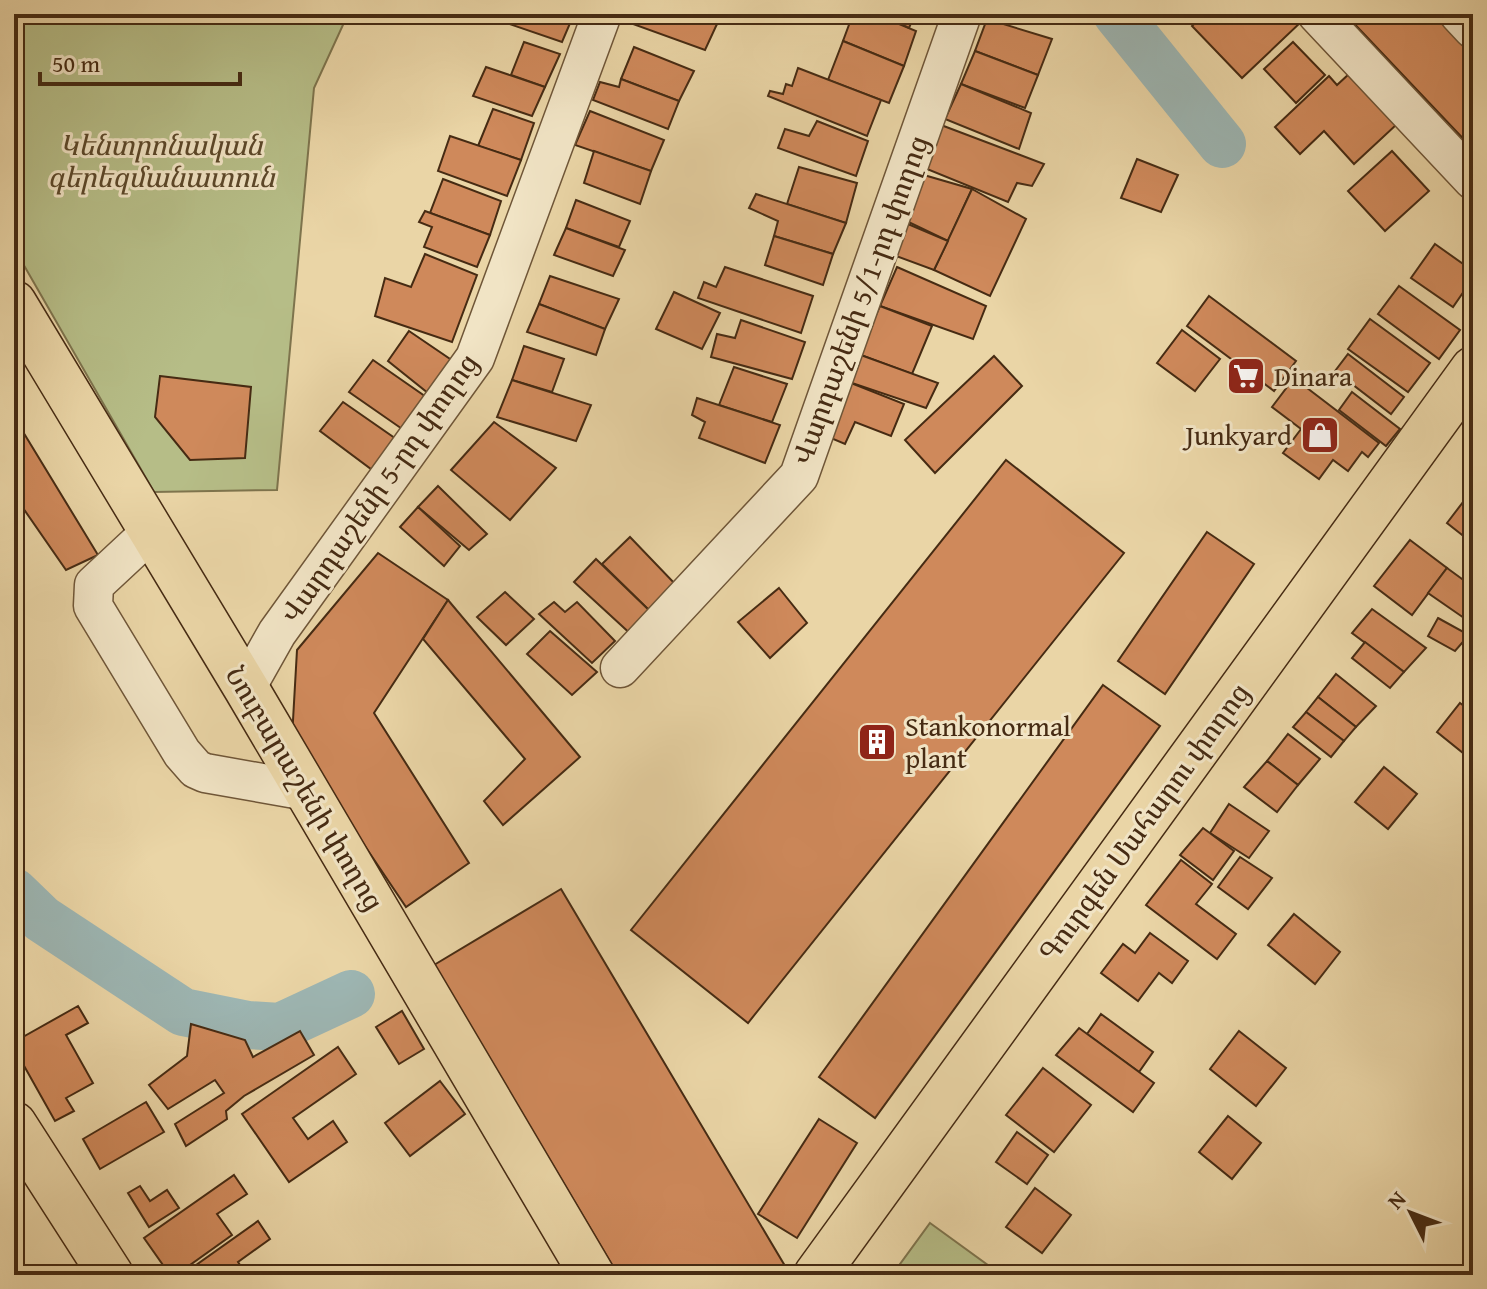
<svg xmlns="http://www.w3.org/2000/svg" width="1487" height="1289" font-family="'Gentium Book Plus','Noto Serif Armenian',serif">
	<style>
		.green { fill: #b6bd87; stroke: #7e744d; stroke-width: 2 }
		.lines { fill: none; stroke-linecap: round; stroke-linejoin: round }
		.river { stroke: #9db6b3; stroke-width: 48 }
		.building { fill: #cf895b; stroke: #462b13; stroke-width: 2 }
		.minor-casing { stroke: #6f5638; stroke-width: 41 }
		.major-casing { stroke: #462b13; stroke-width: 47 }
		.minor { stroke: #f1e4c5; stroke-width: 38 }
		.major { stroke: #ead5a6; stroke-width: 44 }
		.labels { text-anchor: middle; stroke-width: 6; stroke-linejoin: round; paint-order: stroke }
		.park-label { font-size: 28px; font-style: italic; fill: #5c482a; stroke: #f1e4c5 }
		.street-label { font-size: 28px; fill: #462b13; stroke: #f1e4c5 }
		.poi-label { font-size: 28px; fill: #462b13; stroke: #f1e4c5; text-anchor: start }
	</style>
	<rect width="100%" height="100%" fill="#ead5a6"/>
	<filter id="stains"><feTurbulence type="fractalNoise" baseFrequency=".0025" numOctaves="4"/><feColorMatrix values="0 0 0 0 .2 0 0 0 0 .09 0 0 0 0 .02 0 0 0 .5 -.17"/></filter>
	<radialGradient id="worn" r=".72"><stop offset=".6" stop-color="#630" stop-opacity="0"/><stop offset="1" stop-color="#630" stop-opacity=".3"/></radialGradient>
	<g class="green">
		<polygon points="14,14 348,14 314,88 277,490 154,492 14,248"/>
		<polygon points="930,1223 996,1271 998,1275 892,1275"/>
	</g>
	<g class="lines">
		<g class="river">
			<polyline points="1117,14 1222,144"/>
			<polyline points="14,892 42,919 183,1012 248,1025 280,1027 351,994"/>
		</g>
	</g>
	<g class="building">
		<polygon points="480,14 574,14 562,42"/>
		<polygon points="621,14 691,14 717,24 705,50 619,19"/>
		<polygon points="691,14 721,14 717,24"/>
		<polygon points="853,14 875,14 916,31 904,66 843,41"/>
		<polygon points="880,14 915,14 909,28"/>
		<polygon points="1204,14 1294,14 1301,22 1242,78 1192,26"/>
		<polygon points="1345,14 1437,14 1473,52 1473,149"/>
		<polygon points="987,19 1052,39 1038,75 975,51"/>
		<polygon points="843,41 904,66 889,103 828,80"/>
		<polygon points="524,42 560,54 545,87 511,75"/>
		<polygon points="1293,42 1325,75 1296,103 1264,69"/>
		<polygon points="634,47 694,71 679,101 621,79"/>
		<polygon points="975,51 1038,75 1025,108 961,84"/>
		<polygon points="486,67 545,87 532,116 473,96"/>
		<polygon points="798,68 881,100 867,136 768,96 770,91 783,94 786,84 792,86"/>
		<polygon points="1349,74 1396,125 1354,164 1324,131 1300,154 1275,127 1329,76 1337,85"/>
		<polygon points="621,79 679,101 668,129 593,100 600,82 619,87"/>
		<polygon points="961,84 1031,113 1019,149 945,119"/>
		<polygon points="493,109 534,123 521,160 478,146"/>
		<polygon points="590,111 664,140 651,171 575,145"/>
		<polygon points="817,121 868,141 856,176 778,148 785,129 809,136"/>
		<polygon points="941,125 1044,164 1032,186 1017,183 1008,202 922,167"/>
		<polygon points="450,136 521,160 507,196 438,171"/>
		<polygon points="594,151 651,171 640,204 584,183"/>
		<polygon points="1392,151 1429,191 1385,231 1348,191"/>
		<polygon points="1137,159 1178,175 1161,212 1121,198"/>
		<polygon points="799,167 857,183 846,223 787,204"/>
		<polygon points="917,173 972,189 948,241 898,217"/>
		<polygon points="443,179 501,201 490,235 430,213"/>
		<polygon points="972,189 1026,219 990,296 934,270"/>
		<polygon points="756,194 846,223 833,254 774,236 778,221 749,208"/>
		<polygon points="576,200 630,221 619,247 566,228"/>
		<polygon points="425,211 490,235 477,267 424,247 432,227 419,222"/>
		<polygon points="908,224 948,241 934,270 896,256"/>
		<polygon points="566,228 625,250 613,276 554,255"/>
		<polygon points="774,236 833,254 823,285 765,265"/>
		<polygon points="1435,244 1473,271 1473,278 1453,307 1411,278"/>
		<polygon points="425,254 477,275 452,342 375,316 385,278 411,287"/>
		<polygon points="725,267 813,296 801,333 698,298 704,282 716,287"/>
		<polygon points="897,267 986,306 973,339 880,306"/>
		<polygon points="550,276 619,299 605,329 539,304"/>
		<polygon points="1399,286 1460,330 1439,359 1378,314"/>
		<polygon points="674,292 720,313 702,349 656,329"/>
		<polygon points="1209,296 1296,361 1274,391 1187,326"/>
		<polygon points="539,304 605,329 596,355 527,332"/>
		<polygon points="880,306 932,326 912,374 858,354"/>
		<polygon points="1370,319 1430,363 1408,392 1348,349"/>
		<polygon points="741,320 805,342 792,379 711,357 717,334 735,338"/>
		<polygon points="1182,330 1220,359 1195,391 1157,363"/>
		<polygon points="409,331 453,361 428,393 388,361"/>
		<polygon points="524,346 564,359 552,392 512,380"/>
		<polygon points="858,354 938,383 926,408 846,381"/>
		<polygon points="1348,354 1404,397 1391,414 1335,371"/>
		<polygon points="994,356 1022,386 935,473 905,440"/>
		<polygon points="373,360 429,399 405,431 349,392"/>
		<polygon points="734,367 787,384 772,422 719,405"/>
		<polygon points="160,376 251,387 245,458 190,460 155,417"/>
		<polygon points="1294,378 1379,443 1368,457 1362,452 1348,471 1333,460 1319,479 1283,453 1301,429 1272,407"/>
		<polygon points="512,380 591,405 576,441 497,417"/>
		<polygon points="846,381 904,404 891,436 855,422 845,444 826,436"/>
		<polygon points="1352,392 1400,429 1386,446 1339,410"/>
		<polygon points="697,398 780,425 765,463 699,438 705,422 692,415"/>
		<polygon points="343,402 399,441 375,472 320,431"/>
		<polygon points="14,417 98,555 66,570 14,495"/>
		<polygon points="494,422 556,468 510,520 451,470"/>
		<polygon points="1006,460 1124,553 748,1023 631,930"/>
		<polygon points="438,486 487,534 469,550 418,507"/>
		<polygon points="1473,489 1473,540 1471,542 1447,523"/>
		<polygon points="418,507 460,546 444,566 400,527"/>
		<polygon points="1207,532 1254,564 1165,694 1118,661"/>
		<polygon points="630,537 678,587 654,615 602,564"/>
		<polygon points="1410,540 1447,568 1412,615 1374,586"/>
		<polygon points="378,553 448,600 374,713 469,863 406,907 292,738 297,650"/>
		<polygon points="596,559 654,615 634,637 574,582"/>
		<polygon points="1447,568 1473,587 1473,607 1464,618 1428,593"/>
		<polygon points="779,588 807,623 770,658 738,622"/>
		<polygon points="505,592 534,619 506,645 477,617"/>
		<polygon points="448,600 580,757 503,825 484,801 525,759 423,639"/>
		<polygon points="554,602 565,612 577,602 615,641 592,663 539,614"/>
		<polygon points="1372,609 1426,648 1404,672 1352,633"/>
		<polygon points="1438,618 1469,635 1455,651 1428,636"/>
		<polygon points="550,631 597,672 572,695 527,654"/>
		<polygon points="1365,642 1404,672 1390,688 1352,658"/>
		<polygon points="1336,674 1376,706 1356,727 1318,697"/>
		<polygon points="1103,685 1160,726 875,1118 819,1077"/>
		<polygon points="1318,697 1356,727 1344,741 1306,712"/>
		<polygon points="1460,703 1473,713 1473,751 1468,757 1437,732"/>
		<polygon points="1306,712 1344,741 1331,757 1293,727"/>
		<polygon points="1288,734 1320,759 1298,785 1267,761"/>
		<polygon points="1267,761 1298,785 1277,812 1244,787"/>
		<polygon points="1384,767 1417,794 1388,829 1355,802"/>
		<polygon points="1229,804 1269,831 1249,858 1210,833"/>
		<polygon points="1203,828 1234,851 1213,880 1180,855"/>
		<polygon points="1240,857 1272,878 1248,909 1218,887"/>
		<polygon points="1181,860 1212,884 1196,904 1236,934 1217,959 1146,905"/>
		<polygon points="561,889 788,1271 782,1275 618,1275 434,965"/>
		<polygon points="1294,914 1340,952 1315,984 1268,945"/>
		<polygon points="1150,933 1188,961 1172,983 1159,973 1138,1001 1101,973 1123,944 1135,953"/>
		<polygon points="78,1006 88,1023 66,1035 93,1083 66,1098 74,1111 55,1121 14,1048 14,1042"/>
		<polygon points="402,1011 424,1049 399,1064 376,1027"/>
		<polygon points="1101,1014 1153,1052 1139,1072 1087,1034"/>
		<polygon points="191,1024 245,1040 253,1057 300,1031 314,1055 244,1096 226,1111 227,1119 186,1146 175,1124 224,1093 215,1080 168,1109 149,1085 187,1056"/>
		<polygon points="1079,1028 1154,1083 1133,1112 1056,1055"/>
		<polygon points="1239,1031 1286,1068 1256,1106 1210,1069"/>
		<polygon points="338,1047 356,1074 293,1118 308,1139 333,1121 347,1142 289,1182 242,1114"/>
		<polygon points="1043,1068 1091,1105 1054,1152 1006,1115"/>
		<polygon points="440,1081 465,1114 410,1156 385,1123"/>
		<polygon points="146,1102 164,1132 100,1169 83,1139"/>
		<polygon points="1228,1116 1261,1143 1232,1179 1199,1152"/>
		<polygon points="819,1119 857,1143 797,1238 758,1214"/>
		<polygon points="1017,1132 1048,1155 1027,1184 996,1162"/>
		<polygon points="234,1175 247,1194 217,1214 232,1235 176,1275 170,1275 144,1238"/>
		<polygon points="140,1186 150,1201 167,1190 179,1208 149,1227 128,1193"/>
		<polygon points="1035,1188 1071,1215 1042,1253 1006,1227"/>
		<polygon points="258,1221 270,1239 238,1262 247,1275 182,1275"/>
	</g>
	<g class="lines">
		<defs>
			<g id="minor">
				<polyline points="1317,14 1473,180"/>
				<polyline points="1459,14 1473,29"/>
				<polyline points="152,531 94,585 93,606 182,753 196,769 205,773 307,791"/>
				<polyline points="620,668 799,476 962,14"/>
				<polyline points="246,688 277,633 475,358 602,14"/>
			</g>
			<g id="major">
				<polyline points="14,303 246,688 592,1275"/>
				<polyline points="14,1124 111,1275"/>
				<polyline points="816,1275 1473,369"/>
			</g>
		</defs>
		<use href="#minor" class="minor-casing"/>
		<use href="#major" class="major-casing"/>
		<use href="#minor" class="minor"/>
		<use href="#major" class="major"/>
	</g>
	<defs>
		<symbol id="supermarket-square" viewBox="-11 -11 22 22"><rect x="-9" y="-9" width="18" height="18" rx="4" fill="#8f2418" stroke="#f1e4c5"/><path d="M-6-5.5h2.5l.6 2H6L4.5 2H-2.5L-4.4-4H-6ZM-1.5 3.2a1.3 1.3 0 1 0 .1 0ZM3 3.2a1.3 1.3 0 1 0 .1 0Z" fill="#fff"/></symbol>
		<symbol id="shop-square" viewBox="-11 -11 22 22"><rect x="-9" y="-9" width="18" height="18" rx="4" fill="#8f2418" stroke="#f1e4c5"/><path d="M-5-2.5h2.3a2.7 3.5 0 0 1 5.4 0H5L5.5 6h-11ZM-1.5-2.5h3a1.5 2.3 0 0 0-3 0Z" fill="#fff"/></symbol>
		<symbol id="building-square" viewBox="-11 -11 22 22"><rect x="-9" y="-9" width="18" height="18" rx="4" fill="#8f2418" stroke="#f1e4c5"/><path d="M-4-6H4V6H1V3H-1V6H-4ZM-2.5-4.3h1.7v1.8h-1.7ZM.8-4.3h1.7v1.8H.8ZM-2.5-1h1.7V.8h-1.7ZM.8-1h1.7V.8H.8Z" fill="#fff"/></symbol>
	</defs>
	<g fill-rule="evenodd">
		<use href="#supermarket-square" x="1224" y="354" width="44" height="44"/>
		<use href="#shop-square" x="1298" y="413" width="44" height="44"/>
		<use href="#building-square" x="855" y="720" width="44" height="44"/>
	</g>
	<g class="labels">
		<g class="park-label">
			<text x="161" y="155">Կենտրոնական<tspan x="161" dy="32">գերեզմանատուն</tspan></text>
		</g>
		<g class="street-label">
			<text transform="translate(860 300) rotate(-70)" y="10">Վարդաշենի 5/1-րդ փողոց</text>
			<text transform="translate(379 488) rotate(-55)" y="10">Վարդաշենի 5-րդ փողոց</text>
			<text transform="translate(305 788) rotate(59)" y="10">Նուբարաշենի փողոց</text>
			<text transform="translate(1144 822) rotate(-54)" y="10">Գուրգեն Մահարու փողոց</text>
		</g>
		<g class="poi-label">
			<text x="1274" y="386">Dinara</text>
			<text x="1292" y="445" text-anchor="end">Junkyard</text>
			<text x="905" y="736">Stankonormal<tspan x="905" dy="32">plant</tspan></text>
		</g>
	</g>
	<rect width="1487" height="1289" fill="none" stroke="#ead5a6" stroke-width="48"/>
	<rect x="16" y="16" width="1455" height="1257" fill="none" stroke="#462b13" stroke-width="4"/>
	<rect x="24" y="24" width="1439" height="1241" fill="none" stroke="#462b13" stroke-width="2"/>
	<g transform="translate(1411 1213) rotate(312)" stroke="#f1e4c5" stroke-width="6" paint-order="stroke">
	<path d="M0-6L14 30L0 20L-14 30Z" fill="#462b13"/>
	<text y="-12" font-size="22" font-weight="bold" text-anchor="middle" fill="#462b13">N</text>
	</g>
	<path d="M40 72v12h200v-12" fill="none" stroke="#462b13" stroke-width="4"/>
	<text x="52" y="72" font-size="24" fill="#462b13" stroke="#f1e4c5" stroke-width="6" paint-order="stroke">50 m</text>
	<rect width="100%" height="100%" filter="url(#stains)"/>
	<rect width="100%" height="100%" fill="url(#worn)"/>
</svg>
